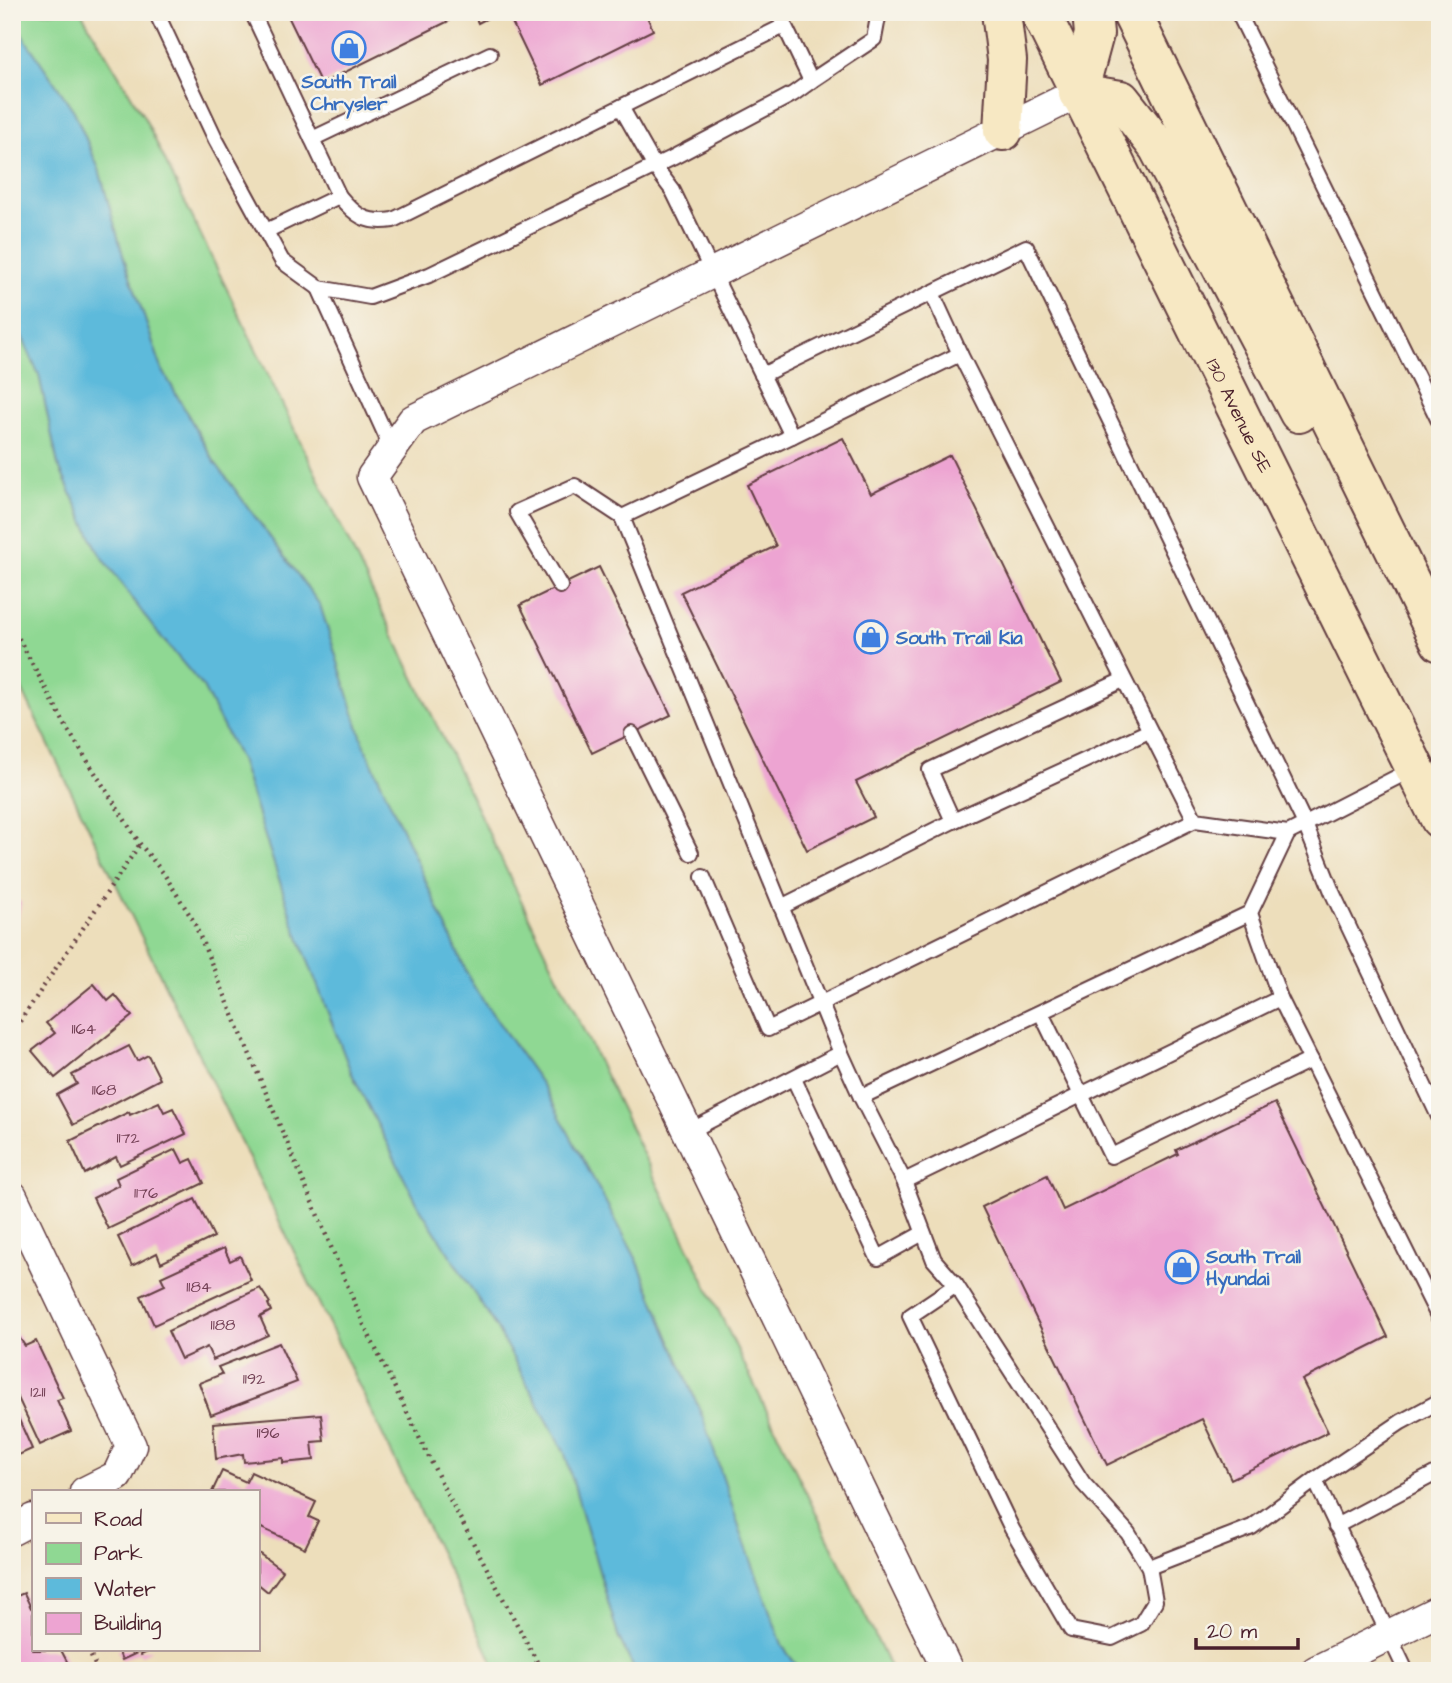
<svg xmlns="http://www.w3.org/2000/svg" width="1452" height="1683" font-family="'Architects Daughter',sans-serif">
	<style>
		.green { fill: #8fd893; stroke: #6c7c5f; stroke-width: 2 }
		.water { fill: #5dbadb; stroke: #546c83; stroke-width: 2 }
		.building { fill: #eda4d2 }
		.lines { fill: none; stroke-linecap: round; stroke-linejoin: round }
		.lane-casing { stroke: #623c41; stroke-width: 18 }
		.street-casing { stroke: #623c41; stroke-width: 33 }
		.secondary-casing { stroke: #623c41; stroke-width: 42 }
		.path { stroke: #623c41; stroke-width: 4.5; stroke-dasharray: 2 5; stroke-linecap: butt }
		.lane { stroke: #fff; stroke-width: 14 }
		.street { stroke: #fff; stroke-width: 30 }
		.secondary { stroke: #f7e8c3; stroke-width: 38 }
		.labels { text-anchor: middle; stroke-width: 5; stroke-linejoin: round; paint-order: stroke }
		.number-label { font-size: 16px; fill: #734055 }
		.shop-label { font-size: 19px; font-weight: bold; fill: #366cbe; stroke: #f7f3e8; text-anchor: start }
		.street-label { font-size: 19px; fill: #4a1f2b; stroke: #f7f3e8 }
	</style>
	<rect width="100%" height="100%" fill="#f7f3e8"/>
	<filter id="ink" filterUnits="userSpaceOnUse"><feTurbulence type="fractalNoise" baseFrequency=".0143" numOctaves="2"/><feDisplacementMap in="SourceGraphic" scale="14" xChannelSelector="R" yChannelSelector="G"/><feConvolveMatrix kernelMatrix="1 2 1 2 8 2 1 2 1" color-interpolation-filters="sRGB"/></filter>
	<filter id="wash" filterUnits="userSpaceOnUse"><feTurbulence type="fractalNoise" baseFrequency=".00686" numOctaves="4" result="noise"/><feDisplacementMap in="SourceGraphic" scale="28" xChannelSelector="R" yChannelSelector="G"/><feGaussianBlur stdDeviation="1.57" result="paint"/><feColorMatrix in="noise" values="0 0 0 0 0 0 0 0 0 0 0 0 0 0 0 0 0 1.4 0 .05"/><feComposite in="paint" operator="in"/></filter>
	<g filter="url(#wash)">
		<rect width="100%" height="100%" fill="#eddebb"/>
		<polygon class="green" points="12,12 81,12 145,119 892,1671 497,1671 12,669"/>
		<polygon class="water" points="12,20 74,111 99,169 123,255 162,369 214,461 320,605 364,745 473,986 545,1089 637,1260 703,1418 740,1530 783,1647 801,1671 635,1671 618,1636 564,1451 497,1329 418,1205 351,1072 293,922 240,760 203,687 152,626 98,551 58,465 39,375 12,314"/>
		<g id="blocks">
			<g class="building">
				<polygon points="286,12 467,12 321,84"/>
				<polygon points="473,12 499,12 478,23"/>
				<polygon points="507,12 645,12 653,30 542,85"/>
				<polygon points="843,438 871,494 950,455 1061,682 856,782 874,817 807,850 681,592 776,546 747,485"/>
				<polygon points="599,567 671,715 592,753 520,605"/>
				<polygon points="12,900 21,902 14,942 12,941"/>
				<polygon points="94,984 108,1001 115,995 132,1016 55,1078 32,1051 55,1033 46,1023"/>
				<polygon points="129,1046 137,1061 148,1055 160,1079 73,1125 57,1095 77,1084 72,1075"/>
				<polygon points="159,1102 164,1112 173,1108 186,1134 120,1165 116,1157 85,1174 70,1141 129,1112 130,1115"/>
				<polygon points="1275,1103 1388,1337 1302,1380 1328,1432 1231,1479 1202,1419 1107,1465 982,1207 1047,1175 1063,1210 1178,1154 1176,1150"/>
				<polygon points="176,1149 183,1163 192,1159 204,1183 108,1229 93,1198 119,1185 116,1178"/>
				<polygon points="195,1199 214,1237 161,1263 157,1253 132,1266 118,1237"/>
				<polygon points="224,1248 230,1261 240,1256 251,1280 154,1325 141,1296 165,1285 161,1277"/>
				<polygon points="260,1288 270,1303 268,1304 271,1311 260,1317 268,1335 213,1360 207,1347 181,1359 168,1331"/>
				<polygon points="17,1334 25,1346 36,1341 63,1398 57,1400 71,1431 40,1445 12,1385 12,1336"/>
				<polygon points="279,1343 297,1382 211,1415 199,1383 222,1374 218,1367"/>
				<polygon points="12,1404 32,1449 12,1458"/>
				<polygon points="321,1414 324,1441 312,1442 314,1460 283,1463 283,1458 244,1462 243,1454 216,1459 213,1423"/>
				<polygon points="222,1471 246,1482 251,1472 316,1502 309,1517 318,1521 305,1548 257,1526 257,1492 212,1492"/>
				<polygon points="257,1552 283,1571 268,1592 257,1583"/>
				<polygon points="24,1593 31,1608 33,1607 33,1650 61,1650 72,1671 17,1671 12,1660 12,1598"/>
				<polygon points="118,1650 152,1650 141,1655 139,1652 122,1660"/>
			</g>
		</g>
	</g>
	<g filter="url(#ink)">
		<use href="#blocks" fill-opacity="0" stroke="#623c41" stroke-width="2"/>
		<g class="lines">
			<defs>
				<g id="lane">
					<polyline points="156,12 216,140 282,261 319,288"/>
					<polyline points="252,12 339,196 266,231"/>
					<polyline points="1238,12 1440,423"/>
					<polyline points="811,81 874,39 879,12"/>
					<polyline points="621,107 655,167 673,191 792,436 960,354 1195,820 1288,833 1413,769"/>
					<polyline points="312,139 490,54"/>
					<path d="M 339,196 C 356,216 366,224 393,220 L 784,26"/>
					<polyline points="932,293 960,354"/>
					<polyline points="762,375 1026,247 1305,824 1333,894 1440,1119"/>
					<polyline points="792,436 622,517 841,1053"/>
					<polyline points="392,449 319,288 370,297 429,275 672,158 793,94 811,81 778,12"/>
					<polyline points="560,586 517,512 575,486 622,517"/>
					<polyline points="632,734 691,853"/>
					<polyline points="953,821 1149,731"/>
					<polyline points="1288,833 1250,913 1280,998 1440,1320"/>
					<polyline points="703,877 768,1029 1195,820"/>
					<polyline points="781,907 953,821 930,770 1123,680"/>
					<polyline points="1041,1013 1111,1156 1311,1060"/>
					<polyline points="794,1079 878,1258 923,1233"/>
					<polyline points="861,1097 904,1181 934,1260 956,1285 1083,1483 1128,1533 1149,1567 1155,1601 1141,1624 1112,1638 1071,1630 1012,1529 910,1316 956,1285"/>
					<polyline points="688,1132 841,1053 861,1097 1250,913"/>
					<polyline points="904,1181 1280,998"/>
					<polyline points="1336,1526 1440,1471"/>
					<polyline points="1149,1567 1252,1527 1315,1480"/>
					<polyline points="1406,1671 1315,1480 1401,1422 1440,1401"/>
				</g>
				<g id="street">
					<polyline points="12,1196 131,1446 117,1476 85,1492"/>
					<polyline points="12,1530 33,1519"/>
					<polyline points="948,1671 372,477 413,420 1078,93"/>
					<polyline points="1316,1671 1440,1610"/>
				</g>
				<g id="secondary">
					<polyline points="1001,12 1007,60 1003,131"/>
					<path id="s1" d="M 1040,12 L 1440,819"/>
					<polyline points="1131,12 1440,642"/>
					<polyline points="1078,93 1121,100 1158,147 1299,413"/>
					<polyline points="1078,93 1094,34 1092,12"/>
				</g>
			</defs>
			<use href="#lane" class="lane-casing"/>
			<use href="#street" class="street-casing"/>
			<use href="#secondary" class="secondary-casing"/>
			<g class="path">
				<polyline points="12,626 68,730 140,844 164,874 193,920 364,1325 447,1494 542,1671"/>
				<polyline points="12,1033 140,844"/>
				<polyline points="88,1650 98,1671"/>
			</g>
			<use href="#lane" class="lane"/>
			<use href="#street" class="street"/>
			<use href="#secondary" class="secondary"/>
		</g>
	</g>
	<defs>
		<symbol id="shop-ring" viewBox="-11 -11 22 22"><circle r="9.5" fill="#f7f3e8" stroke="#3f7fe0" stroke-width="1.5"/><path d="M-5-2.5h2.3a2.7 3.5 0 0 1 5.4 0H5L5.5 6h-11ZM-1.5-2.5h3a1.5 2.3 0 0 0-3 0Z" fill="#3f7fe0"/></symbol>
	</defs>
	<g fill-rule="evenodd">
		<use href="#shop-ring" x="330" y="29" width="38" height="38"/>
		<use href="#shop-ring" x="852" y="618" width="38" height="38"/>
		<use href="#shop-ring" x="1163" y="1248" width="38" height="38"/>
	</g>
	<g class="labels">
		<g class="number-label">
			<text x="84" y="1034">1164</text>
			<text x="104" y="1095">1168</text>
			<text x="128" y="1143">1172</text>
			<text x="146" y="1198">1176</text>
			<text x="199" y="1292">1184</text>
			<text x="223" y="1330">1188</text>
			<text x="254" y="1384">1192</text>
			<text x="38" y="1397">1211</text>
			<text x="268" y="1438">1196</text>
		</g>
		<g class="shop-label">
			<text x="349" y="88" text-anchor="middle">South Trail<tspan x="349" dy="22">Chrysler</tspan></text>
			<text x="896" y="644">South Trail Kia</text>
			<text x="1206" y="1263">South Trail<tspan x="1206" dy="22">Hyundai</tspan></text>
		</g>
		<g class="street-label">
			<text dy="7" stroke="none"><textPath href="#s1" startOffset="450">130 Avenue SE</textPath></text>
		</g>
	</g>
	<rect width="1452" height="1683" fill="none" stroke="#f7f3e8" stroke-width="42"/>
	<rect x="32" y="1490" width="228" height="161" fill="#f7f3e8" stroke="#b29e9c" stroke-width="2"/>
	<rect x="46" y="1513" width="35" height="10" fill="#f7e8c3" stroke="#b29e9c" stroke-width="2"/>
	<text x="94" y="1526" font-size="21" fill="#4a1f2b">Road</text>
	<rect x="46" y="1543" width="35" height="21" fill="#8fd893" stroke="#b29e9c" stroke-width="2"/>
	<text x="94" y="1560" font-size="21" fill="#4a1f2b">Park</text>
	<rect x="46" y="1578" width="35" height="21" fill="#5dbadb" stroke="#b29e9c" stroke-width="2"/>
	<text x="94" y="1596" font-size="21" fill="#4a1f2b">Water</text>
	<rect x="46" y="1613" width="35" height="21" fill="#eda4d2" stroke="#b29e9c" stroke-width="2"/>
	<text x="94" y="1630" font-size="21" fill="#4a1f2b">Building</text>
	<path d="M1196 1638v10h102v-10" fill="none" stroke="#4a1f2b" stroke-width="3.5"/>
	<text x="1207" y="1638" font-size="21" fill="#4a1f2b" stroke="#f7f3e8" stroke-width="5" paint-order="stroke">20 m</text>
</svg>
